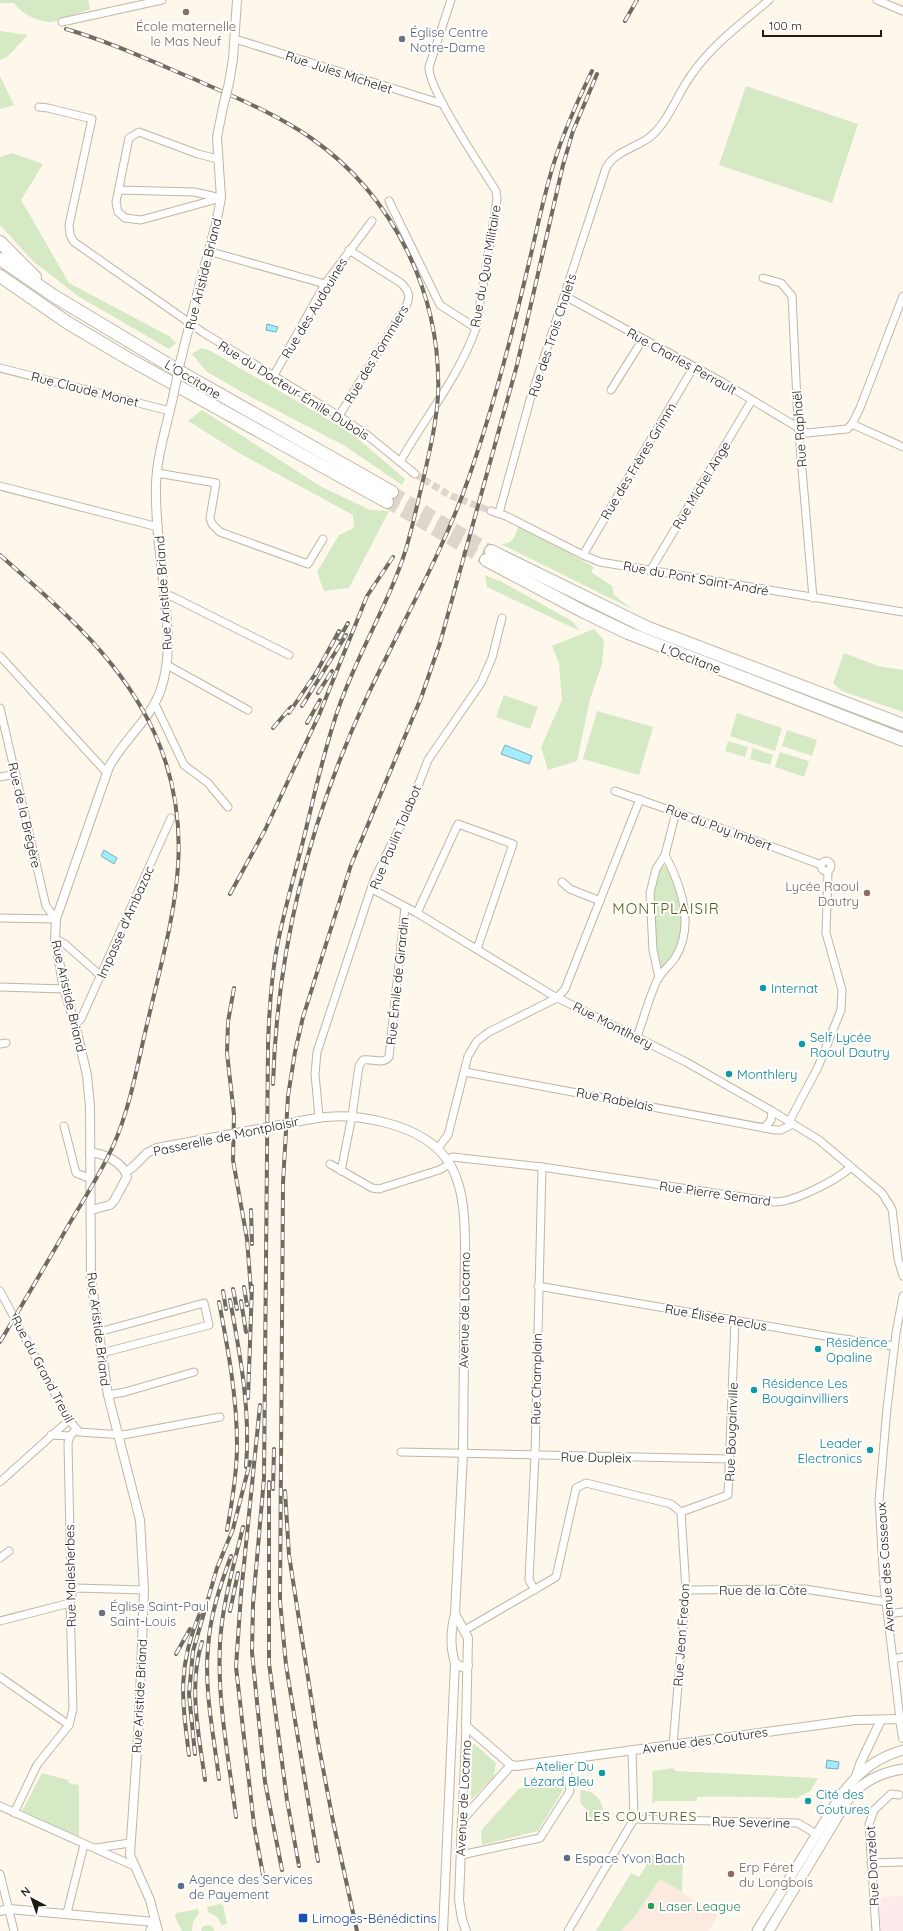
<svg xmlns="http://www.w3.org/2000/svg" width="903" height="1931" font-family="Quicksand,sans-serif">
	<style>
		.commercial { fill: #fceae0 }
		.industrial { fill: #fde8ea }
		.green { fill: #d5e9c5 }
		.water { fill: #a3ecfe; stroke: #7badb8 }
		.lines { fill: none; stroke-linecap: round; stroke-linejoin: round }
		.minor-tunnel { stroke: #ddd6cb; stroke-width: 7; stroke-dasharray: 7 3.5; stroke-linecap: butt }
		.motorway-tunnel { stroke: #ddd6cb; stroke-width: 12; stroke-dasharray: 12 6; stroke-linecap: butt }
		.minor-casing { stroke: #c1b6a3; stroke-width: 9 }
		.tertiary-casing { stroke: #c1b6a3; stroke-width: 10 }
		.secondary-casing { stroke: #c1b6a3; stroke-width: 11 }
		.motorway-casing { stroke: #c1b6a3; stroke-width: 14 }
		.minor { stroke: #fff; stroke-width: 7 }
		.tertiary { stroke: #fff; stroke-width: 8 }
		.secondary { stroke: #fff; stroke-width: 9 }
		.motorway { stroke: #fff; stroke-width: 12 }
		.rail-casing { stroke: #706a61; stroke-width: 4 }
		.rail { stroke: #fff; stroke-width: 2.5; stroke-dasharray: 8; stroke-linecap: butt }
		.tertiary-bridge-casing { stroke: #c1b6a3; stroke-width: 10; stroke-linecap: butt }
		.tertiary-bridge { stroke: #fff; stroke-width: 8 }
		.education-dot { fill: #8d6e63; stroke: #fff; stroke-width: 1.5 }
		.worship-dot { fill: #6b7280; stroke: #fff; stroke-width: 1.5 }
		.culture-dot { fill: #0f9aa8; stroke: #fff; stroke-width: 1.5 }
		.service-dot { fill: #5c6f8a; stroke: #fff; stroke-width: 1.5 }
		.leisure-dot { fill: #2e9e5b; stroke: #fff; stroke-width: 1.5 }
		.transit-dot { fill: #1a4fb4; stroke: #fff; stroke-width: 1.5 }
		.labels { text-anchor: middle; stroke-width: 4; stroke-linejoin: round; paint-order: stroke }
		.education-label { font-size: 13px; fill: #785e54; stroke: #fff }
		.worship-label { font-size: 13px; fill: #5b616d; stroke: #fff; text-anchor: start }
		.street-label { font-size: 13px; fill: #1f1a13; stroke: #fff }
		.culture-label { font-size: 13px; fill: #0d838f; stroke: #fff; text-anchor: start }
		.service-label { font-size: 13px; fill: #4e5e75; stroke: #fff; text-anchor: start }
		.leisure-label { font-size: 13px; fill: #27864d; stroke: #fff; text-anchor: start }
		.transit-label { font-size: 13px; fill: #164399; stroke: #fff; text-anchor: start }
		.neighbourhood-label { font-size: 14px; letter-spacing: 1px; fill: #505f13; stroke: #fff }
		.quarter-label { font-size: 15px; letter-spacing: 1px; fill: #505f13; stroke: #fff }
	</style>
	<rect width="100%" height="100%" fill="#fef7eb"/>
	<polygon class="commercial" points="660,1879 718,1915 708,1931 621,1931 634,1917"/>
	<polygon class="industrial" points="903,1896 903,1931 881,1931 878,1897"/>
	<g class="green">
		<path d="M 0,0 L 88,0 L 90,9 C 81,12 57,22 50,22 C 36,21 22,14 14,3 L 0,3 Z"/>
		<polygon points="0,31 28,35 7,57 0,60"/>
		<polygon points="0,76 14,105 0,109"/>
		<polygon points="746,86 858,124 832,203 719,165"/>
		<polygon points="12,153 43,164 21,200 69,283 169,336 176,343 169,349 78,296 34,262 0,225 0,157"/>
		<polygon points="201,348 209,350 336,424 357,438 405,479 402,485 345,446 249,396 207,372 192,354"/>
		<polygon points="202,410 320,486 370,510 389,511 349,588 324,591 317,572 339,535 354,528 353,515 239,453 188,421"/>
		<path d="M 519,526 L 594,567 L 591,572 L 612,586 L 614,595 L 632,609 L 501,544 C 514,544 514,536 519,526 Z"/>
		<polygon points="485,575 502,582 572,621 580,631 487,587"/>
		<polygon points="594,629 604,640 602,664 590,699 577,761 548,770 541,747 562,700 559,663 552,646"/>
		<polygon points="844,653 878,666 903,670 903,712 842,691 833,683"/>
		<polygon points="504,695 538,707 530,729 496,717"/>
		<polygon points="597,711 653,727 639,775 583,759"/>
		<polygon points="737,713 782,728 775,751 730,736"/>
		<polygon points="787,730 817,740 812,756 782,746"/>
		<polygon points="728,741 748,747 745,757 725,751"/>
		<polygon points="753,748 773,755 770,765 750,759"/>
		<polygon points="780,752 809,761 804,777 775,767"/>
		<path d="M 666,866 C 675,888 689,917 679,941 C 676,950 669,959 664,967 L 661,968 L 657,953 L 653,892 L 661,867 Z"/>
		<polygon points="472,1742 496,1763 494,1776 471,1800"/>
		<path d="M 674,1768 L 675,1771 L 818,1778 L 813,1787 L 811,1788 L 812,1790 L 795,1799 L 794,1797 L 792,1798 C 761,1797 728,1796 697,1797 L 697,1801 L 655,1801 L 655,1803 L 652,1803 L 653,1783 L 652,1771 Z"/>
		<polygon points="42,1773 69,1780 68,1783 79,1785 79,1837 22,1811"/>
		<polygon points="554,1783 564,1783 563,1790 538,1831 482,1845 481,1832 483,1828 517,1791 517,1789"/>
		<path d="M 580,1790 C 600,1791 606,1807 603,1825 L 585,1814 L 587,1810 L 581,1804 Z"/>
		<polygon points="650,1855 683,1856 682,1892 660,1879 634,1917 621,1931 596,1931 631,1873 639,1877 646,1866 642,1862 646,1856"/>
		<polygon points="219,1904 223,1905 227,1924 222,1925 217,1917 208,1912 207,1907"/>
		<polygon points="198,1909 199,1914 193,1921 192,1931 182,1931 175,1917 176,1913"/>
		<polygon points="207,1925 212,1926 215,1931 201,1931 202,1927"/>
	</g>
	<g class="water">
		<polygon points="267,324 278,327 276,332 266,330"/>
		<polygon points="505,745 532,756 529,764 501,754"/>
		<polygon points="104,850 117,858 114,864 101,856"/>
		<polygon points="827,1760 839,1762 838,1769 826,1768"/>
	</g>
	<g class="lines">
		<polyline class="minor-tunnel" points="415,474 449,495 491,511"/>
		<g class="motorway-tunnel">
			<polyline points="392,492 491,551"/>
			<polyline points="387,502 486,560"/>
		</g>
		<defs>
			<g id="minor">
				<polyline points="877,0 903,11"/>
				<polyline points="62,22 162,0"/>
				<polyline points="235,39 443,104"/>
				<polyline points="39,107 48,108 92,119 69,225 70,235 74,242 204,333 339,416 367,435 415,474"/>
				<polyline points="119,190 194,192 221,198 141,220 125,218 118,212 116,202 129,138 139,132 198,154 218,159"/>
				<polyline points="389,201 440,305 476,328"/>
				<polyline points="208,251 325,284"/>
				<polyline points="763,278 781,283 792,296 798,422 813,598"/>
				<polyline points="565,296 724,383 807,433 847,429 852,424 860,408 903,296"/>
				<polyline points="0,368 170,411"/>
				<polyline points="273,377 325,284 372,221"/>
				<polyline points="611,390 643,339"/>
				<path d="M 339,416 L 407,304 C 411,295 407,289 401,283 L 349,250"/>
				<polyline points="852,424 903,447"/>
				<path d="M 400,462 C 425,417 459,377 476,328 L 497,199 L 496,191 C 482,168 428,89 429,67 L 451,0"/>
				<polyline points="157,473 216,483 210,518 212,524 220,532 308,564 323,539"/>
				<polyline points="0,486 158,527"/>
				<polyline points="491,511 506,516 583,555 600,562 903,612"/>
				<path d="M 499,513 L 530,400 L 606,168 C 615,151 636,148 650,137 C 670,120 677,94 692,74 C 712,45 742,23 769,0"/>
				<polyline points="583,555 693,368"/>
				<polyline points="650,571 752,400"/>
				<polyline points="164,595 171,596 289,655"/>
				<polyline points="0,656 107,773"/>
				<polyline points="167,665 248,710"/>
				<polyline points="155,704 184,765 208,783 228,807"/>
				<polyline points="0,708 46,906 56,919"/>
				<polyline points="0,777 16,774"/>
				<path d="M 615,791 C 684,815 753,839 821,865"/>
				<circle cx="826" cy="866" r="5"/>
				<polyline points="562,882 570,889 600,901"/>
				<polyline points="372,889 417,913 552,995 686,1062 772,1111 819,1140 882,1193 892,1209 898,1259 903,1276"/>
				<polyline points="417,913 458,824 513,844 477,949"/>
				<polyline points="0,918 56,919"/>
				<polyline points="55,939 65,944 101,976"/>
				<polyline points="659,978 653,950 650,893 656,869 665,855 676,812"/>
				<polyline points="0,987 64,989"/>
				<polyline points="75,1024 81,1019 171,818"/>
				<path d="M 637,1037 C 643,1021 651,990 659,977 C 663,971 670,965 675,958 C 695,926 681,885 665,855"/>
				<polyline points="0,1044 6,1043"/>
				<polyline points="465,1072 775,1130 781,1130 793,1124"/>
				<polyline points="319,1117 315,1074 317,1052 374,880 411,804 428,760 481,683 492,658 502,618"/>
				<polyline points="789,1122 818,1067 841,1010 842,990 826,933 828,871"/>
				<polyline points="64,1126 76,1173 91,1179"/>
				<polyline points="764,1128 771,1120 772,1111"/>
				<polyline points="438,1148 448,1135 468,1056 477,1041 489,1032 557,998 565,989 640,799"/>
				<path d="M 447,1159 L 453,1157 L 542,1167 L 775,1202 C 794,1202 835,1181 850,1168"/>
				<polyline points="330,1164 372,1188 379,1189 439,1170 450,1164"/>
				<path d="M 341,1171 L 352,1116 L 359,1066 L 363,1060 C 372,1058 383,1065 389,1057 L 405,907"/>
				<polyline points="538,1286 837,1338 894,1346"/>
				<polyline points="0,1291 69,1420 79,1432 123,1435 220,1417"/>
				<polyline points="99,1332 204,1303 209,1325 102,1353"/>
				<polyline points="108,1395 125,1392 194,1372"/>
				<polyline points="51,1435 70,1436"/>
				<polyline points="401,1452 730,1459"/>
				<polyline points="0,1482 69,1420"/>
				<polyline points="681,1512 728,1495 735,1320"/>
				<polyline points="0,1558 9,1551"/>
				<polyline points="73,1590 76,1588 144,1590"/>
				<polyline points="535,1590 529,1580 535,1456 542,1167"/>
				<polyline points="686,1590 805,1589 886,1602"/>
				<polyline points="888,1614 903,1612"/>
				<polyline points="0,1621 70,1603"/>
				<polyline points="465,1630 556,1577 576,1488 586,1483 671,1504 681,1512"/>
				<polyline points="893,1659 903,1657"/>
				<polyline points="0,1677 69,1725"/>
				<polyline points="900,1719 884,1585 879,1501 887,1408 896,1333 903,1296"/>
				<polyline points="673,1745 686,1590 681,1512"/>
				<polyline points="0,1806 134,1866"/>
				<polyline points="14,1813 37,1765 69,1725 73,1709 70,1603 73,1590 71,1583 68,1443 70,1436 76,1430"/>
				<polyline points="634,1819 798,1823 816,1834"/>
				<polyline points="462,1820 466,1726"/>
				<polyline points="96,1848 130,1843"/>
				<polyline points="461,1855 540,1838 570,1791 566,1759"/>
				<polyline points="871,1863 903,1862"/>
				<polyline points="0,1874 14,1931"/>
				<polyline points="67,1913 84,1845"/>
				<polyline points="568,1931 634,1819 632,1751"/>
				<polyline points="876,1931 869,1824 874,1810 891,1794 899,1795"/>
			</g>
			<g id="tertiary">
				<polyline points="229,83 233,59 237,0"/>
				<polyline points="180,363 200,283 216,224 221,198 217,137 223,107"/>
				<path d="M 311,1119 C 335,1114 359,1116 383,1122 C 453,1139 465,1178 465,1245 L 463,1454 L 455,1614 C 451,1629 450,1647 455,1663 L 462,1667 L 468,1665"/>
				<path d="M 90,1153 C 103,1152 124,1163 127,1177 L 114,1201 L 110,1205 L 91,1210"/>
				<polyline points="126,1172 134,1166 147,1153"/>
				<polyline points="455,1614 468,1638 466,1726 511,1765 462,1820 459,1900 462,1919 466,1931"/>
				<polyline points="511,1765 516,1766 855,1720 900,1719 903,1738"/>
				<polyline points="856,1776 860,1764 881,1720"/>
				<polyline points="0,1911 9,1909 155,1922"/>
				<polyline points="150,1931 155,1922"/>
				<path d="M 158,1931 L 150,1900 L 130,1855 L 139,1721 L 144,1590 L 140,1520 L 108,1395 L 91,1279 L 90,1107 L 87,1075 L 75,1024 L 64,989 L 55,939 L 56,919 L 109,767 C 124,739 151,719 161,689 C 171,659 168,629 165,599 C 161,560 155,522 156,484 C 157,455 167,425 173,397"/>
				<polyline points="443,1931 455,1663"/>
			</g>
			<g id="secondary">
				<path d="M 757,1931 L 841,1795 C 859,1772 875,1758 903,1750"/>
				<path d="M 769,1931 L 849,1798 C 864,1780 881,1773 903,1769"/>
			</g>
			<g id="motorway">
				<polyline points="0,242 35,277"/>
				<polyline points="0,259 54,296 184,374 392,492"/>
				<polyline points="0,276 68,323 127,358 387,502"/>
				<polyline points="491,551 646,627 903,725"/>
				<polyline points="486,560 584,612 628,633 903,740"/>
			</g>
		</defs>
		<use href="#minor" class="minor-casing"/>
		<use href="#tertiary" class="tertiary-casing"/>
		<use href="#secondary" class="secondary-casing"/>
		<use href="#motorway" class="motorway-casing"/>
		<use href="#minor" class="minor"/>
		<use href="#tertiary" class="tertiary"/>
		<use href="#secondary" class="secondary"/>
		<use href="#motorway" class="motorway"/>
		<defs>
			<g id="rail">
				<polyline points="625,21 637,0"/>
				<path d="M 66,29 C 110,42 151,61 194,79 C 234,97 275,113 311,138 C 394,196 442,295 438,396 C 436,424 430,450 424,476 C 418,501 413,525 406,549 C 389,603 359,651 340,704 C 324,748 315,793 304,837 C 295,874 284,910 277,947 C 271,979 269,1013 268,1046 L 264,1478 L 253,1604 L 252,1652 L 265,1782 L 282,1870"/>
				<path d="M 0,555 C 59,607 120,658 154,732 C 200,833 172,918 148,1020 C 138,1061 131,1105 114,1144 C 101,1173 84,1199 68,1226 C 46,1265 23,1303 0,1342"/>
				<polyline points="339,639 348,623"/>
				<polyline points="315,675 339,631"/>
				<polyline points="318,693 332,671"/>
				<polyline points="302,706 346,635"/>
				<polyline points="289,713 318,670"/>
				<polyline points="307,723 320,700"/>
				<polyline points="273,728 291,707"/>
				<polyline points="230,894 265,830 319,715 367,596 393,557"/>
				<polyline points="234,988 228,1022 227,1053 234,1115 233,1160 247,1239 251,1291"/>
				<path d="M 273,1084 C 277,950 309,822 365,701 C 400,626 442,555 469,477 C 492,411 510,343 526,275 C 535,239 542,202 553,166 C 563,133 577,102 592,71"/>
				<polyline points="251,1210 252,1244"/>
				<polyline points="244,1287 247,1305"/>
				<polyline points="233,1289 237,1309"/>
				<polyline points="223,1291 226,1309"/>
				<path d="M 230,1300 C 240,1354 251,1412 246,1467"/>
				<polyline points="241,1301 246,1332"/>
				<path d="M 219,1302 C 228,1349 237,1397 237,1445 C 237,1473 232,1503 227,1530"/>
				<polyline points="249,1372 252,1286"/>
				<polyline points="248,1398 249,1368"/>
				<polyline points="260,1405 241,1594 236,1667 254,1825 263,1875"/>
				<polyline points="269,1482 269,1663 287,1800 299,1866"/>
				<polyline points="273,1489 274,1449"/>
				<polyline points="285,1491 289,1555 318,1742 333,1821 357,1931"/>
				<polyline points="230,1611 238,1573"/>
				<path d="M 202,1642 C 188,1686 199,1735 205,1780"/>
				<polyline points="176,1654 190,1629"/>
				<polyline points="195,1754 189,1694 193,1651 217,1568 233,1529 250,1462"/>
				<path d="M 189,1755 C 182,1699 177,1667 200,1613"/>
				<path d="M 219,1779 C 214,1736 204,1691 208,1648 C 210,1615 220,1586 231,1556"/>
				<path d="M 236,1817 C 229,1760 217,1701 220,1644 C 222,1604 234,1565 243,1527"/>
				<polyline points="318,1861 286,1665 280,1601 283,1183 288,1096 295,1052 303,1017 351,865 421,698 440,643 517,365 563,165 573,131 597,74"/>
			</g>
		</defs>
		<use href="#rail" class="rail-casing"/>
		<use href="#rail" class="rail"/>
		<defs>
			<g id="tertiary-bridge">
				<polyline points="223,107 229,83"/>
				<polyline points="173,397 180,363"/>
				<polyline points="147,1153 157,1148 311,1119"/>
			</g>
		</defs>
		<use href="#tertiary-bridge" class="tertiary-bridge-casing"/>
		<use href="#tertiary-bridge" class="tertiary-bridge"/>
	</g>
	<g class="education-dot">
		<circle cx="186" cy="12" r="4"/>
		<circle cx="867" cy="893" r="4"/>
		<circle cx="731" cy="1874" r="4"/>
	</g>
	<g class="worship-dot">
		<circle cx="402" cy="39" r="4"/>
		<circle cx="102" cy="1613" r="4"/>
	</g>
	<g class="culture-dot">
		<circle cx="763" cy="988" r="4"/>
		<circle cx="802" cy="1044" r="4"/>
		<circle cx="729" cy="1074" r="4"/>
		<circle cx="818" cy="1349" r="4"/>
		<circle cx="754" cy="1390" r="4"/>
		<circle cx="870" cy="1450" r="4"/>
		<circle cx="602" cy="1773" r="4"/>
		<circle cx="808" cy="1801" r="4"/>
	</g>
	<g class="service-dot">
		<circle cx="567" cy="1858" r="4"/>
		<circle cx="181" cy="1886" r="4"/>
	</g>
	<circle class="leisure-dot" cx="651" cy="1906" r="4"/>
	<rect class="transit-dot" x="298" y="1913" width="10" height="10" rx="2"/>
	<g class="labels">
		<g class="education-label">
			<text x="186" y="31">École maternelle<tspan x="186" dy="15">le Mas Neuf</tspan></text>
			<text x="859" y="891" text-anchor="end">Lycée Raoul<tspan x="859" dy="15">Dautry</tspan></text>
			<text x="739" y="1872" text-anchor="start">Erp Féret<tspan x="739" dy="15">du Longbois</tspan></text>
		</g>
		<g class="worship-label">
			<text x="410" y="37">Église Centre<tspan x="410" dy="15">Notre-Dame</tspan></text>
			<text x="110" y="1611">Église Saint-Paul<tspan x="110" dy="15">Saint-Louis</tspan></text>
		</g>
		<g class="street-label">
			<text transform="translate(339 72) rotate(18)" y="5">Rue Jules Michelet</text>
			<text transform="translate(485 266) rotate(-80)" y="5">Rue du Quai Militaire</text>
			<text transform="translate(203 274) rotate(-76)" y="5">Rue Aristide Briand</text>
			<text transform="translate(314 308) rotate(-59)" y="5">Rue des Audouines</text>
			<text transform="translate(552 335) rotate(-72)" y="5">Rue des Trois Chalets</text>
			<text transform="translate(376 354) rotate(-59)" y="5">Rue des Pommiers</text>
			<text transform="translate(682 361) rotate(29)" y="5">Rue Charles Perrault</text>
			<text transform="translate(193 379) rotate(31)" y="5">L'Occitane</text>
			<text transform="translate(85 389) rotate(14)" y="5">Rue Claude Monet</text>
			<text transform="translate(294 390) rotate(32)" y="5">Rue du Docteur Émile Dubois</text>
			<text transform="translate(799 429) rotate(-94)" y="5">Rue Raphaël</text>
			<text transform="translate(638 461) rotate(-59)" y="5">Rue des Frères Grimm</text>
			<text transform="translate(701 485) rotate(-59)" y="5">Rue Michel Ange</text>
			<text transform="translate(696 578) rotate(10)" y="5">Rue du Pont Saint-André</text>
			<text transform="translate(163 593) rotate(-94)" y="5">Rue Aristide Briand</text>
			<text transform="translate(691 658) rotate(21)" y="5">L'Occitane</text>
			<text transform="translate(25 815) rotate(77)" y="5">Rue de la Brégère</text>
			<text transform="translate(719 827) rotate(20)" y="5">Rue du Puy Imbert</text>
			<text transform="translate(395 837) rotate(-67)" y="5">Rue Paulin Talabot</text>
			<text transform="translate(125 922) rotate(-66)" y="5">Impasse d'Ambazac</text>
			<text transform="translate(397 981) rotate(-84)" y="5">Rue Émile de Girardin</text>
			<text transform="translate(69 996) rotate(77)" y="5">Rue Aristide Briand</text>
			<text transform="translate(613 1025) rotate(27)" y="5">Rue Montlhery</text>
			<text transform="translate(615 1099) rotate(11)" y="5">Rue Rabelais</text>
			<text transform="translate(226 1136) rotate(-12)" y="5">Passerelle de Montplaisir</text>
			<text transform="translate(715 1193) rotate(8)" y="5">Rue Pierre Semard</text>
			<text transform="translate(464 1310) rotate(-89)" y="5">Avenue de Locarno</text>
			<text transform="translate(716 1317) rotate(10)" y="5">Rue Élisée Reclus</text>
			<text transform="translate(99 1329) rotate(83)" y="5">Rue Aristide Briand</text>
			<text transform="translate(43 1369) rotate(62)" y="5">Rue du Grand Treuil</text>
			<text transform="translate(536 1379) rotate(-89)" y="5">Rue Champlain</text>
			<text transform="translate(731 1432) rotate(-88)" y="5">Rue Bougainville</text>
			<text transform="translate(596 1457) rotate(1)" y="5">Rue Dupleix</text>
			<text transform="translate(885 1567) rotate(-94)" y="5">Avenue des Casseaux</text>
			<text transform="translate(70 1576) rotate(-91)" y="5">Rue Malesherbes</text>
			<text x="763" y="1595">Rue de la Côte</text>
			<text transform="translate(681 1635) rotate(-86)" y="5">Rue Jean Fredon</text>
			<text transform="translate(139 1696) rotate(-87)" y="5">Rue Aristide Briand</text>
			<text transform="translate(705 1740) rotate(-8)" y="5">Avenue des Coutures</text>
			<text transform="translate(463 1798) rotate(-87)" y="5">Avenue de Locarno</text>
			<text transform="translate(751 1822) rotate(1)" y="5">Rue Severine</text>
			<text transform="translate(872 1866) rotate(-93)" y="5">Rue Donzelot</text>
		</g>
		<g class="culture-label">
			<text x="771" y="993">Internat</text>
			<text x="810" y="1042">Self Lycée<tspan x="810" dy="15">Raoul Dautry</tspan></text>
			<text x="737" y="1079">Monthlery</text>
			<text x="826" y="1347">Résidence<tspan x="826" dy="15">Opaline</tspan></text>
			<text x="762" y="1388">Résidence Les<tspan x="762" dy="15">Bougainvilliers</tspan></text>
			<text x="862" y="1448" text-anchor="end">Leader<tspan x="862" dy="15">Electronics</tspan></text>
			<text x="594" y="1771" text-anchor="end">Atelier Du<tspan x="594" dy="15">Lézard Bleu</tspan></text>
			<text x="816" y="1799">Cité des<tspan x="816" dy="15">Coutures</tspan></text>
		</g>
		<g class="service-label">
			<text x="575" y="1863">Espace Yvon Bach</text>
			<text x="189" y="1884">Agence des Services<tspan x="189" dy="15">de Payement</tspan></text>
		</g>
		<g class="leisure-label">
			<text x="659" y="1911">Laser League</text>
		</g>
		<g class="transit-label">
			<text x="312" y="1923">Limoges-Bénédictins</text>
		</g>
		<g class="neighbourhood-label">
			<text x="641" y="1821">LES COUTURES</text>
		</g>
		<g class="quarter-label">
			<text x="666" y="914">MONTPLAISIR</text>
		</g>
	</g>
	<g transform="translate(32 1899) rotate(319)" stroke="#ffffff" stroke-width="3" paint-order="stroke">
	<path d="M0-3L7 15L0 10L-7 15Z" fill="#1f1a13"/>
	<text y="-6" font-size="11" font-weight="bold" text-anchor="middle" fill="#1f1a13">N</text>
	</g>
	<path d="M763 30v6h118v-6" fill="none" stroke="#1f1a13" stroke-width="2"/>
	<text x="769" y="30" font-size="12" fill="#1f1a13" stroke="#ffffff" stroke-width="3" paint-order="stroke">100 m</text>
</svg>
